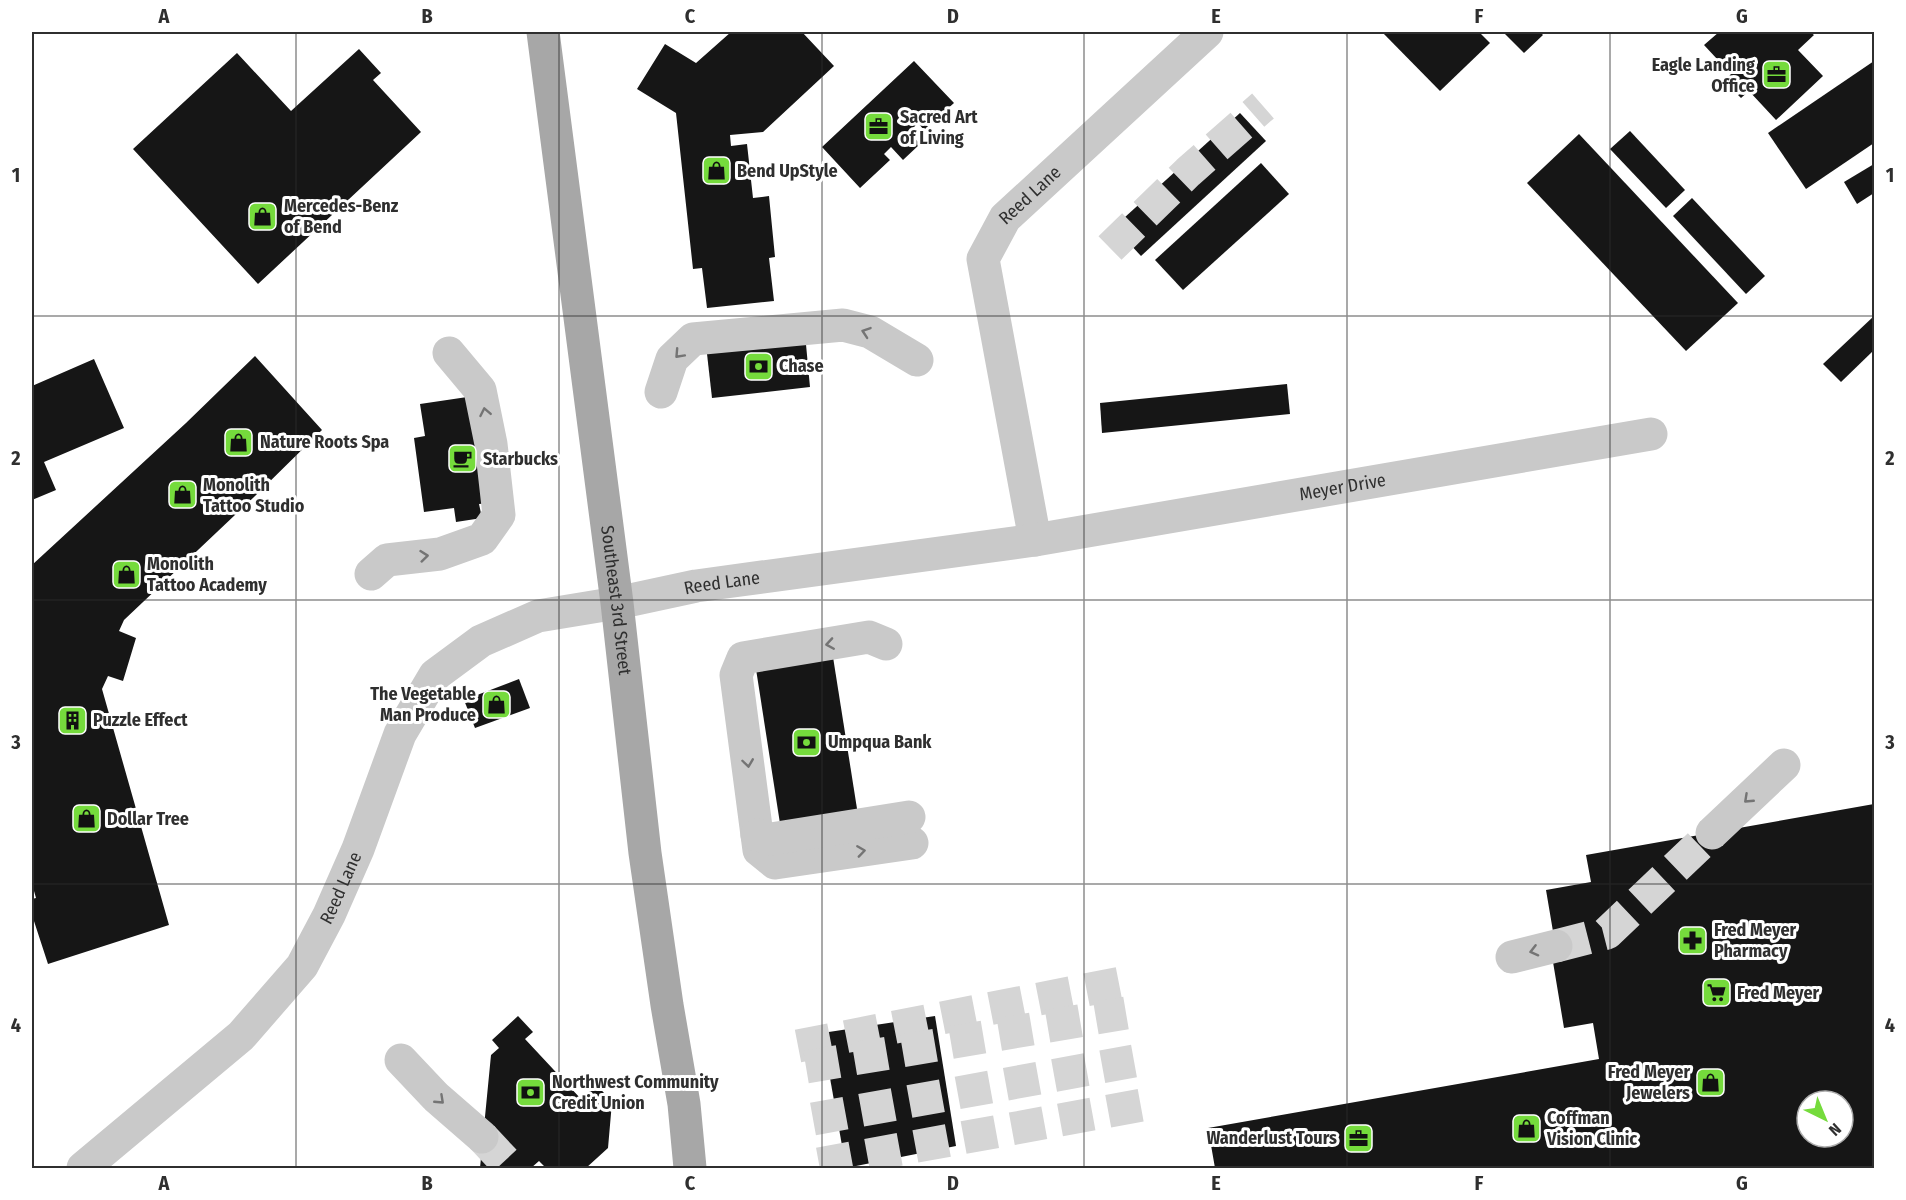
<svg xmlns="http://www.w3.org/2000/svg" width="1906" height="1200" font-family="'Fira Sans Condensed',sans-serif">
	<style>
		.building { fill: #161616; fill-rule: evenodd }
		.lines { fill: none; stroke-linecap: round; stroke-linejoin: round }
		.minor-tunnel { stroke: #d5d5d5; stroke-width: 33; stroke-dasharray: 33 16; stroke-linecap: butt }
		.minor { stroke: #c9c9c9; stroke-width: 33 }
		.major { stroke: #a7a7a7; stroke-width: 33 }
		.oneway { stroke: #747474 }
		.grid { fill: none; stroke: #2f2f2f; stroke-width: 1.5; stroke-opacity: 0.55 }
		.labels { text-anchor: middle; stroke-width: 6; stroke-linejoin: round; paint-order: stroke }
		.poi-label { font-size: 18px; font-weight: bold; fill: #2f2f2f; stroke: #fff; text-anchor: start }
		.street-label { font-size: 18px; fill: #2f2f2f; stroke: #fff }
		.neatline { fill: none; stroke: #2f2f2f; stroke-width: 2 }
		.grid-label { font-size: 20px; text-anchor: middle; font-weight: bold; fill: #2f2f2f }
	</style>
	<rect width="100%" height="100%" fill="#fff"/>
	<g class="building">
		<polygon points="731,32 802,32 834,66 763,132 730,135 731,146 747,144 753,198 769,196 775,257 769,258 774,301 707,308 702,268 693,269 676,113 637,89 665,44 696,63"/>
		<polygon points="1382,32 1479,32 1490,43 1440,91"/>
		<polygon points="1503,32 1540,32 1543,35 1524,53"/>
		<polygon points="1719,32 1810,32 1814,35 1798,50 1823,76 1776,120 1749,91 1741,98 1724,81 1731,74 1704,45"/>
		<polygon points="359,49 381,73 373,80 421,132 258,284 133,149 237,53 291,111"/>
		<polygon points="914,61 954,103 924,130 918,123 909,132 920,144 903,160 891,147 884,154 890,160 860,188 822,147"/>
		<polygon points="1874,61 1874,143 1806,189 1768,133"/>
		<polygon points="1240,113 1266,141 1141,256 1114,227"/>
		<polygon points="1630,131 1685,190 1666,208 1610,149"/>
		<polygon points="1579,134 1738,303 1686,351 1527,183"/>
		<polygon points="1261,163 1289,194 1183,290 1155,260"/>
		<polygon points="1874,164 1874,193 1857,204 1844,182"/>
		<polygon points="1692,198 1765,276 1746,294 1673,216"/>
		<polygon points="1874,316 1874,350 1841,382 1823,364"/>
		<polygon points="805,334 810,387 712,398 706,345"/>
		<polygon points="255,356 322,430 254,497 124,620 119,631 136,638 123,681 108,676 102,689 169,925 48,964 32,915 32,899 36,898 32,884 32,565 186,423"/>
		<polygon points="94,359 124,428 44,462 56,490 32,500 32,386"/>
		<polygon points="1287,384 1290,414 1102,433 1100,403"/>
		<polygon points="474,396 490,503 479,504 482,518 456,522 454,508 424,512 414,438 425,436 420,404"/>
		<polygon points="833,657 858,815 781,830 756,669"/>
		<polygon points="519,679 530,708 475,728 464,700"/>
		<path d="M 1874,804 L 1874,1168 L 1215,1168 L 1208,1128 L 1599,1059 L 1593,1023 L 1564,1028 L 1553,962 L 1558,961 L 1546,890 L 1591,882 L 1586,855 ZM 1807,1101 L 1843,1101 L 1843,1137 L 1807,1137 Z"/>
		<polygon points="518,1016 533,1032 525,1039 581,1099 596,1084 612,1102 608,1148 586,1168 546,1168 539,1161 531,1168 480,1168 491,1055 499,1048 492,1040"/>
		<polygon points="935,1016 956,1146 846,1168 822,1033"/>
	</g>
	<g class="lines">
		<g class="minor-tunnel">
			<polyline points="1110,248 1188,172 1263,106"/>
			<polyline points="1556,946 1607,933 1712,833"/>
			<polyline points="798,1046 1121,983"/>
			<polyline points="806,1067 1126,1013"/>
			<polyline points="813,1119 1134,1061"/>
			<polyline points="482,1137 511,1168"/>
			<polyline points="819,1164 1142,1105"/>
		</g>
		<g class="minor">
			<polyline points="661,392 672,359 693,339 843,325 870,332 917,360"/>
			<path id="s1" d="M 1035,540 L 983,259 L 1005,218 L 1207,32"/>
			<polyline points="371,574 387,560 440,554 482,539 499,515 491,444 480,390 449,353"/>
			<polyline points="886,644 869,637 743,658 736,675 759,850 775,863 912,843"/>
			<polyline points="1712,833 1784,765"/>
			<polyline points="757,835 771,839 909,817"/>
			<polyline points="1512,957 1556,946"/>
			<polyline points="401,1060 436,1097 482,1137"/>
			<path id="s2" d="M 83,1168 L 241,1036 L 302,966 L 329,915 L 358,849 L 400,734 L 435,675 L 481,641 L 538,616 L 617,603 L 696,586 L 1035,540 L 1651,434"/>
		</g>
		<path class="major" id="s3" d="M 543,32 L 617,603 L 645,853 L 667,1005 L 684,1104 L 690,1168"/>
	</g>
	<defs><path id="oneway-chevron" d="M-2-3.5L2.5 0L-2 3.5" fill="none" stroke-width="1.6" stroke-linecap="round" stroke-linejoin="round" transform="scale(1.5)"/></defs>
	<g class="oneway">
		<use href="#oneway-chevron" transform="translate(866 332) rotate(-161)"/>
		<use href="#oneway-chevron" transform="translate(679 354) rotate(133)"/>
		<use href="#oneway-chevron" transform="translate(485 412) rotate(-101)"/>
		<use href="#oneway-chevron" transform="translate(424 556) rotate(-6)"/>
		<use href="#oneway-chevron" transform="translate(830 644) rotate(171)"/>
		<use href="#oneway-chevron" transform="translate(748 763) rotate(82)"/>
		<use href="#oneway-chevron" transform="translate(1748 799) rotate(137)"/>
		<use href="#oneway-chevron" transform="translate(861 851) rotate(-8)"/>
		<use href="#oneway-chevron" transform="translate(1534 951) rotate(166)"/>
		<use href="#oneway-chevron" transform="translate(440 1100) rotate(43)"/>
	</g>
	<path class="grid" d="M 296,32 L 296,1168M 559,32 L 559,1168M 822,32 L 822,1168M 1084,32 L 1084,1168M 1347,32 L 1347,1168M 1610,32 L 1610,1168M 32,316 L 1874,316M 32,600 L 1874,600M 32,884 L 1874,884"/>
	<defs>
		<symbol id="office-square" viewBox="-11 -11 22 22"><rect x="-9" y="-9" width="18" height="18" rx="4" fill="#75db3c" stroke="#fff"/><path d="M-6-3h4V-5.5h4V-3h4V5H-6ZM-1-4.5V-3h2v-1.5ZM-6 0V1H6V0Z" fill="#111"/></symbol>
		<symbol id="shop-square" viewBox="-11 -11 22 22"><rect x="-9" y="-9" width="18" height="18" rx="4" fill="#75db3c" stroke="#fff"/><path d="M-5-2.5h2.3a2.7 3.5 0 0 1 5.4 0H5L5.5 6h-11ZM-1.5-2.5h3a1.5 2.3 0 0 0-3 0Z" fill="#111"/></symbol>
		<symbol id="bank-square" viewBox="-11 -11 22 22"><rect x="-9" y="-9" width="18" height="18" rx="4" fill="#75db3c" stroke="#fff"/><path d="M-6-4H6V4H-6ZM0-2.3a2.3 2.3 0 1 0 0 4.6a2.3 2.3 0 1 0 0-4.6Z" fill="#111"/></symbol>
		<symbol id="cafe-square" viewBox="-11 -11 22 22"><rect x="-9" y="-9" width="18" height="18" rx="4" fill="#75db3c" stroke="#fff"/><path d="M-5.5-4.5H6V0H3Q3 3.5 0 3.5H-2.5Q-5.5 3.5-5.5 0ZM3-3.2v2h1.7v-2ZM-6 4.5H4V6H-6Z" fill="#111"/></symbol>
		<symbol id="building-square" viewBox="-11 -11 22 22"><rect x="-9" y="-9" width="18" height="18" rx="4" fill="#75db3c" stroke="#fff"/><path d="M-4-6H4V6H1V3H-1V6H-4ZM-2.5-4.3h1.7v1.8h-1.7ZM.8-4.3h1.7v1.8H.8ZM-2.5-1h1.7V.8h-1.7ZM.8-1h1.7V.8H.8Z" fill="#111"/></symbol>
		<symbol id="pharmacy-square" viewBox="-11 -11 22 22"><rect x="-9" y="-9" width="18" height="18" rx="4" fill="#75db3c" stroke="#fff"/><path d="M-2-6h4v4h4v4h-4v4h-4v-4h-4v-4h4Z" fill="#111"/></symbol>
		<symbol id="supermarket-square" viewBox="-11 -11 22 22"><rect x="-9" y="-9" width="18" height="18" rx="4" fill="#75db3c" stroke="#fff"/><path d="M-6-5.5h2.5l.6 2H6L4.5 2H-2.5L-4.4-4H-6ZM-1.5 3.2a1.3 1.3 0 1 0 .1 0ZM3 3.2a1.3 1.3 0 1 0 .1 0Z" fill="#111"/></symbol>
	</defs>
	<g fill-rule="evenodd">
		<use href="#office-square" x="1760" y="58" width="33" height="33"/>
		<use href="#office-square" x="862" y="110" width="33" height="33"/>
		<use href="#shop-square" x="700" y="154" width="33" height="33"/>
		<use href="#shop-square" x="246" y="200" width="33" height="33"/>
		<use href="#bank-square" x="742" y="350" width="33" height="33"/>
		<use href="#shop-square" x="222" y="426" width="33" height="33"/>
		<use href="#cafe-square" x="446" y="442" width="33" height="33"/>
		<use href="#shop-square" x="166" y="478" width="33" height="33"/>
		<use href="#shop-square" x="110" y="558" width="33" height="33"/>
		<use href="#shop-square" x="480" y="688" width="33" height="33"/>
		<use href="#building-square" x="56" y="704" width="33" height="33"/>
		<use href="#bank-square" x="790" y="726" width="33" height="33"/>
		<use href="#shop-square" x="70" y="802" width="33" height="33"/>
		<use href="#pharmacy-square" x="1676" y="924" width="33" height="33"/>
		<use href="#supermarket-square" x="1700" y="976" width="33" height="33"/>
		<use href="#shop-square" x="1694" y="1066" width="33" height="33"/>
		<use href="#bank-square" x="514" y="1076" width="33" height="33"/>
		<use href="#shop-square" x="1510" y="1112" width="33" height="33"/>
		<use href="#office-square" x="1342" y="1122" width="33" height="33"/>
	</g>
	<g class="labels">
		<g class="poi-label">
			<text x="1755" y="71" text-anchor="end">Eagle Landing<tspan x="1755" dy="21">Office</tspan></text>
			<text x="900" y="123">Sacred Art<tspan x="900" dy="21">of Living</tspan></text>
			<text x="737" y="177">Bend UpStyle</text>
			<text x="284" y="212">Mercedes-Benz<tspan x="284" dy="21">of Bend</tspan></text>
			<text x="779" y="372">Chase</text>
			<text x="260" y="448">Nature Roots Spa</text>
			<text x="483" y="465">Starbucks</text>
			<text x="203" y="491">Monolith<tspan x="203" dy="21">Tattoo Studio</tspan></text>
			<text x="147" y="570">Monolith<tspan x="147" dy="21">Tattoo Academy</tspan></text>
			<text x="476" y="700" text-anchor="end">The Vegetable<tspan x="476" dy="21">Man Produce</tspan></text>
			<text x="93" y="726">Puzzle Effect</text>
			<text x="828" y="748">Umpqua Bank</text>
			<text x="107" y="825">Dollar Tree</text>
			<text x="1714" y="936">Fred Meyer<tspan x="1714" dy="21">Pharmacy</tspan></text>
			<text x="1737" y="999">Fred Meyer</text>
			<text x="1690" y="1078" text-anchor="end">Fred Meyer<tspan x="1690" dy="21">Jewelers</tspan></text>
			<text x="552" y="1088">Northwest Community<tspan x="552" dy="21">Credit Union</tspan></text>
			<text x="1547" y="1124">Coffman<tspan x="1547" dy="21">Vision Clinic</tspan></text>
			<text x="1337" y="1144" text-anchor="end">Wanderlust Tours</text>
		</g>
		<g class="street-label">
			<text dy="6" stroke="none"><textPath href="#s1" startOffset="366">Reed Lane</textPath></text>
			<text dy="6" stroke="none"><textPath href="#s2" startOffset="1554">Meyer Drive</textPath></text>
			<text dy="6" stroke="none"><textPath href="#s2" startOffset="926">Reed Lane</textPath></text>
			<text dy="6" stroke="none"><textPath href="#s3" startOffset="573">Southeast 3rd Street</textPath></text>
			<text dy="6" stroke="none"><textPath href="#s2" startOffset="386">Reed Lane</textPath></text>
		</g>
	</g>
	<rect width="1906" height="1200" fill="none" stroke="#ffffff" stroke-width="66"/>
	<g transform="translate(1825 1119) rotate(137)"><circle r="28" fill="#ffffff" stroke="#acacac" stroke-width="1.5"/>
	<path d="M0-4.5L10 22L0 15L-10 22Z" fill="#75db3c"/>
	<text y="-9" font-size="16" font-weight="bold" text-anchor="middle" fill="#2f2f2f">N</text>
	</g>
	<rect x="33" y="33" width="1840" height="1134" class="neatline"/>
	<g class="grid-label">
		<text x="164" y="23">A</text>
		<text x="427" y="23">B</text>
		<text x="690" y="23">C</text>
		<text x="953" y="23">D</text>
		<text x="1216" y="23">E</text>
		<text x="1479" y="23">F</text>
		<text x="1742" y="23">G</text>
		<text x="16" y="182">1</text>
		<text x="1890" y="182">1</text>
		<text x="16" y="465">2</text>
		<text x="1890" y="465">2</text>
		<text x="16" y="749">3</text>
		<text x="1890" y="749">3</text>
		<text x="16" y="1032">4</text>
		<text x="1890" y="1032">4</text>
		<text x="164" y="1190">A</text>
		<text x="427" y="1190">B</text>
		<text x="690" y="1190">C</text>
		<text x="953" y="1190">D</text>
		<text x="1216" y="1190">E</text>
		<text x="1479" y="1190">F</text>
		<text x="1742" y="1190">G</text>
	</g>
</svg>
